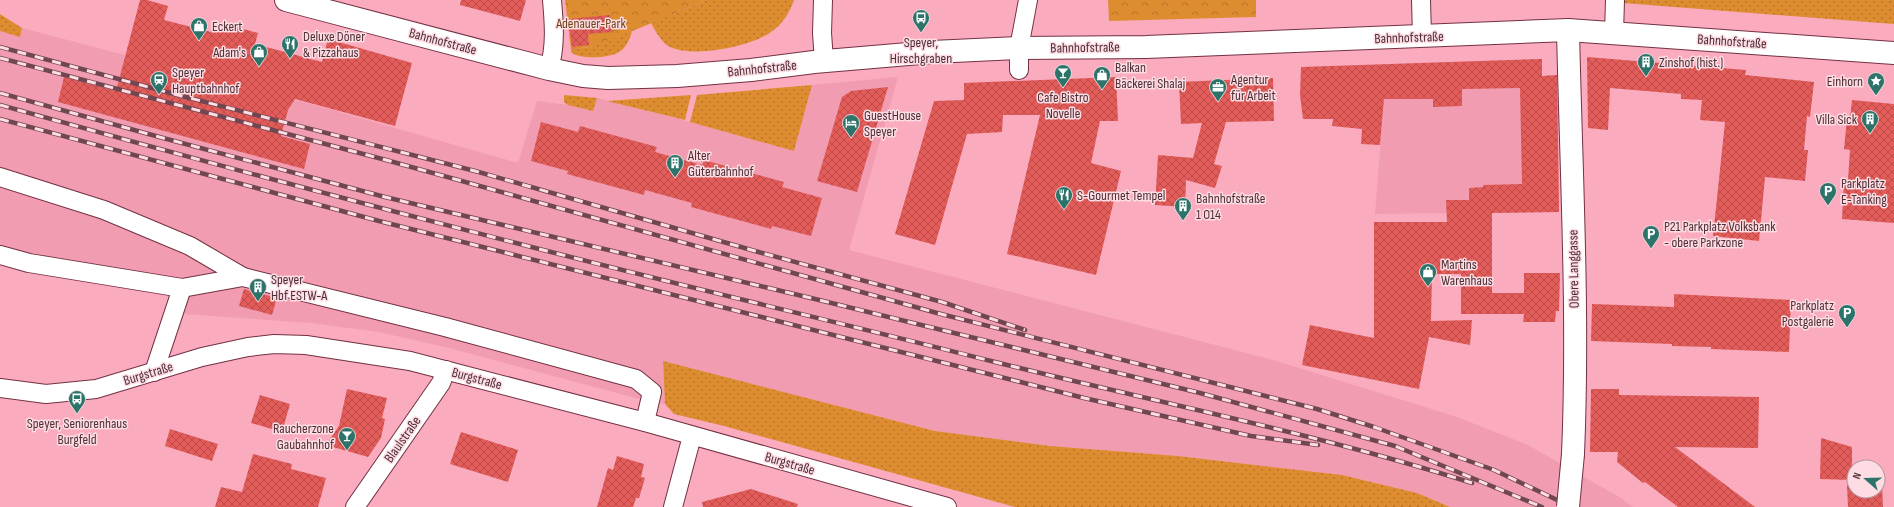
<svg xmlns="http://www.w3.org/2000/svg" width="1894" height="507" font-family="'Sofia Sans Condensed',sans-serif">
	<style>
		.built { fill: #f19cb0 }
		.grass { fill: url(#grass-dots) }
		.forest { fill: url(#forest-crowns) }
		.building { fill: url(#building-cross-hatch) }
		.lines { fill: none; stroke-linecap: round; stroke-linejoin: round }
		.minor-casing { stroke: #733144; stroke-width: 20 }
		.major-casing { stroke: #733144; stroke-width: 24 }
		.minor { stroke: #fff; stroke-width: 18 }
		.major { stroke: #fff; stroke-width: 22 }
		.rail-casing { stroke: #704751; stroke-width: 4.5 }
		.rail { stroke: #fddce3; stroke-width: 3; stroke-dasharray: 9; stroke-linecap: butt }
		.major-bridge-casing { stroke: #733144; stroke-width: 24; stroke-linecap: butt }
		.major-bridge { stroke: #fff; stroke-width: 22 }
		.labels { text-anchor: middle; stroke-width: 3; stroke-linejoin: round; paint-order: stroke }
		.park-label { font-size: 14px; fill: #6e451a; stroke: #fddce3 }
		.poi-label { font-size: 14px; fill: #4e2f36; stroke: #fddce3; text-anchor: start }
		.street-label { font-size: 14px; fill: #4e2f36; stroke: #fddce3 }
	</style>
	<defs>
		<pattern id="grass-dots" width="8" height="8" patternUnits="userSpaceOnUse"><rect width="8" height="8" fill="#de8c30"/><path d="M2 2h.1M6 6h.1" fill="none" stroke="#b6732a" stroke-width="1.8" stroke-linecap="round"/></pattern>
		<pattern id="forest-crowns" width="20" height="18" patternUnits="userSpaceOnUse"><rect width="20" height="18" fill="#de8c30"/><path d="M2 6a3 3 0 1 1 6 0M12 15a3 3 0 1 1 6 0" fill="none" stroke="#b6732a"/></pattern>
		<pattern id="building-cross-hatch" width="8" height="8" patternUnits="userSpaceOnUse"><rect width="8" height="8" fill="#e35c59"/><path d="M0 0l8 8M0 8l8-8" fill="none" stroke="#ba4c4a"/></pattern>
	</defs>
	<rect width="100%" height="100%" fill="#faabbe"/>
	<g class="built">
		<polygon points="22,28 318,106 518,163 537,101 568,105 593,111 597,98 690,122 794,151 812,85 898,77 849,250 1273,360 1457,417 1528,445 1621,498 1633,507 1450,507 1417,493 1342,475 1178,456 1050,446 935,431 663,362 665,404 639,399 449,348 379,332 311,323 184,314 185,296 0,258 0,31 19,36"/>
		<polygon points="1542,59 1542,76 1557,75 1559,212 1375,214 1387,64"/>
	</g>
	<g class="grass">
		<path d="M 707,0 L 794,0 C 790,12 782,25 771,32 C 751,47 694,58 670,47 C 661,42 656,32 651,23 Z"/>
		<polygon points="1623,0 1894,0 1894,24 1623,3"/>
		<polygon points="0,14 22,28 20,37 0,31"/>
		<path d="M 632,31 C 630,39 626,48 619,52 C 610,58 579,60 571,52 L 571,49 L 590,47 Z"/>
		<polygon points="812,85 794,151 690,122 697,95"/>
		<polygon points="564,95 597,98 593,111 568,105 564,102"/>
		<polygon points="691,95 685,120 607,101"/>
		<polygon points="663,361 935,431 1050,446 1178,456 1342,475 1417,493 1450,507 1015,507 724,426 674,414 665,404"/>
	</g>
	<g class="forest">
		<polygon points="565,0 707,0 618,37 590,47 571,49"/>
		<polygon points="1108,0 1256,0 1256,17 1109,21"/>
	</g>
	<g class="building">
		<polygon points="140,0 147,0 168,6 164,20 211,32 214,21 258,33 255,44 322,62 328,39 412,63 395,126 295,99 288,110 281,136 310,144 304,169 58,102 64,77 116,91"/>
		<polygon points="461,0 526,0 520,21 460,5"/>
		<polygon points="610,15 612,32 588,34 589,45 572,47 568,19"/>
		<polygon points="1587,57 1746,70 1745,75 1814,82 1810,117 1807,116 1804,150 1808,150 1805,181 1765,177 1759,241 1713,236 1725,122 1700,120 1702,100 1681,99 1681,94 1610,88 1608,130 1588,128"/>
		<polygon points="1542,59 1542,76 1557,75 1559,212 1492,213 1492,293 1524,293 1524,273 1560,273 1559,311 1556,311 1555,322 1523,322 1524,314 1461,314 1461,274 1432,274 1431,321 1472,320 1470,345 1429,337 1419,389 1302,365 1310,325 1374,338 1374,222 1447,222 1446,200 1469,200 1469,188 1483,187 1483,185 1522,184 1520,88 1462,89 1462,106 1433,107 1433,99 1384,99 1380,145 1361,144 1362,129 1332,126 1333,119 1303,119 1300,95 1301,67"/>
		<polygon points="1116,77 1118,121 1100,121 1091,163 1121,171 1096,275 1007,254 1040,115 1003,115 1002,132 967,134 935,245 895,234 934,101 964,100 964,83"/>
		<polygon points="1273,78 1274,121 1226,122 1214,164 1222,166 1215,188 1186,180 1185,207 1155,205 1158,155 1193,158 1202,123 1181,124 1179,82"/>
		<polygon points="888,87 857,192 817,181 842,97 851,91"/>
		<polygon points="1852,100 1894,104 1894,223 1842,219 1844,180 1848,180 1850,150 1844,149 1847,119 1850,120"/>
		<polygon points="541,122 578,132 580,126 657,147 655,152 702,165 704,160 784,182 782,187 822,198 811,236 772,226 771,229 691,207 692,203 645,190 644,195 567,174 568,171 531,161"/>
		<polygon points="244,289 277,298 272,315 239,306"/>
		<polygon points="1674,294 1791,300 1789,352 1711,349 1711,347 1672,346 1672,344 1591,341 1592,304 1674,307"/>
		<polygon points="347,389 387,398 382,418 385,419 381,438 368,457 326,445 339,426"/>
		<polygon points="1591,389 1619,389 1619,395 1759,397 1758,448 1675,447 1755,507 1678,507 1645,482 1643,483 1617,462 1618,452 1590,452"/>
		<polygon points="260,395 290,404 282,432 251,423"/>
		<polygon points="170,429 218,444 212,461 165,446"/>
		<polygon points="461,432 518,450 508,482 450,464"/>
		<polygon points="1821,438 1852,447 1852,480 1820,479"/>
		<polygon points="253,454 292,464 291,469 326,478 318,507 215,507 221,487 242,492"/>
		<polygon points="617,456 644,464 641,477 645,478 639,498 636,498 633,507 597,507 608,468 613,470"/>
		<polygon points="1854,484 1854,491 1878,491 1878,484 1882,484 1883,507 1848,507 1847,485"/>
		<polygon points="751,489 798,504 797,507 703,507 702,502"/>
	</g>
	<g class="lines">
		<defs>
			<g id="minor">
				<polyline points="823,0 822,33 824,61"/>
				<polyline points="1421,0 1422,36"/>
				<polyline points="1614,33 1615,0"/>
				<path d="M 549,69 C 556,46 554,23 552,0"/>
				<polyline points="1019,70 1019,48 1028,0"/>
				<polyline points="0,177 104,210 190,246 243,277"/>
				<polyline points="0,255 29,263 182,288 243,277 445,327 636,379 652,392 645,422"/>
				<polyline points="154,372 182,288"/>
				<polyline points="0,388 46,394 96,389 202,357 248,347 274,344 306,345 410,361 645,422 947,507"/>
				<polyline points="355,507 441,383 446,370"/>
				<polyline points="673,507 692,436"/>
			</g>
			<g id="major">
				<polyline points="286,0 549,69 583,76 608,78 677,76 751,70 814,62 932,52 1019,48 1146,47 1568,30 1894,53"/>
				<path d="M 1568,30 C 1571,171 1579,313 1573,454"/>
			</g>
		</defs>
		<use href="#minor" class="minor-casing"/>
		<use href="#major" class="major-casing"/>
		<use href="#minor" class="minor"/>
		<use href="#major" class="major"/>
		<defs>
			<g id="rail">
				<polyline points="0,47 174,94 475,171 762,253 942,302 1025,330"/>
				<polyline points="0,58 386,160 937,313 1317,409 1374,427 1494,470 1572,507"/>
				<polyline points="0,93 163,138 385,197 815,299 1200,393 1395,446 1542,507"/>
				<path d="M 0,105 C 172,153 344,199 516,243 C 674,284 833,321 991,361 C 1151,401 1315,433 1472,483"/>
				<polyline points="0,119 379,221 1084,398 1251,436 1318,445"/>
			</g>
		</defs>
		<use href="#rail" class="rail-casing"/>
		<use href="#rail" class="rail"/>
		<defs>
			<polyline id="major-bridge" points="1568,507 1573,454"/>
		</defs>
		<use href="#major-bridge" class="major-bridge-casing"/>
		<use href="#major-bridge" class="major-bridge"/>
	</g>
	<defs>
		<symbol id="bus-pin" viewBox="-11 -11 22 30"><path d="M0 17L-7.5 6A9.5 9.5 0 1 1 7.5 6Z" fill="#2c736a" stroke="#fddce3"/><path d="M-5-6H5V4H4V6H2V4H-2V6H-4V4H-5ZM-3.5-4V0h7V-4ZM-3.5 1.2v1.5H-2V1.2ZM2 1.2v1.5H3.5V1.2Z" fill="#fff"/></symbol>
		<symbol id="shop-pin" viewBox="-11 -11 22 30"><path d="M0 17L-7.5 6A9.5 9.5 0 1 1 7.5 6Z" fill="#2c736a" stroke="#fddce3"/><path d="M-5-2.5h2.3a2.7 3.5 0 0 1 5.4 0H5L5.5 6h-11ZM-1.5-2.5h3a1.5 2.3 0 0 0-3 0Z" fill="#fff"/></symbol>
		<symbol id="restaurant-pin" viewBox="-11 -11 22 30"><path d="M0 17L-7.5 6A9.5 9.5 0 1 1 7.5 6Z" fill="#2c736a" stroke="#fddce3"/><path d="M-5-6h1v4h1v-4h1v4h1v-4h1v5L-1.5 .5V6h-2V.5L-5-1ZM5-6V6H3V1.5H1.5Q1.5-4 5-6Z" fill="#fff"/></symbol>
		<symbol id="building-pin" viewBox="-11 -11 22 30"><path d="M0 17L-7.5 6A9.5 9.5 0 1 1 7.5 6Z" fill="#2c736a" stroke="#fddce3"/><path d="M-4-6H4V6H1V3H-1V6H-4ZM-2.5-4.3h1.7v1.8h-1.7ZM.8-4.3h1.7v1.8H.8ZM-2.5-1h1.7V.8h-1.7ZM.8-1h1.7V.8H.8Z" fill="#fff"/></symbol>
		<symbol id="bar-pin" viewBox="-11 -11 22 30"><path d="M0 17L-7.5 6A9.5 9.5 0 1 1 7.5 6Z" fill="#2c736a" stroke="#fddce3"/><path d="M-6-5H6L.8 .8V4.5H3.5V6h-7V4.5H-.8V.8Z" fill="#fff"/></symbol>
		<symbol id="station-pin" viewBox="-11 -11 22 30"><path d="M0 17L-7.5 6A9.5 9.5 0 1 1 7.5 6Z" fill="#2c736a" stroke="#fddce3"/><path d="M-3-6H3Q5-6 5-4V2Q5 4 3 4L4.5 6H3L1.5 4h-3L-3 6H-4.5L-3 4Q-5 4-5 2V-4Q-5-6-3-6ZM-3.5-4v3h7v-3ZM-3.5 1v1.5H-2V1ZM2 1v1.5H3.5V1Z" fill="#fff"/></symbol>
		<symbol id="sight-pin" viewBox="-11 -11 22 30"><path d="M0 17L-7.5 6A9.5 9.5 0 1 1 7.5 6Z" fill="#2c736a" stroke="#fddce3"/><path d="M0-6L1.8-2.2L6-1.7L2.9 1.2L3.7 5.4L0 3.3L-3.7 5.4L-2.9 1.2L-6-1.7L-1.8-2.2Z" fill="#fff"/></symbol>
		<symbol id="office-pin" viewBox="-11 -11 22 30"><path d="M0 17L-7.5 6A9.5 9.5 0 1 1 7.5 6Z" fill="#2c736a" stroke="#fddce3"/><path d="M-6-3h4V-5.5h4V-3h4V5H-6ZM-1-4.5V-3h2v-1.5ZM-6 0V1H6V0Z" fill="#fff"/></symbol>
		<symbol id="hotel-pin" viewBox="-11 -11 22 30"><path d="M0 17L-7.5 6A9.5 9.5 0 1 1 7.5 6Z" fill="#2c736a" stroke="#fddce3"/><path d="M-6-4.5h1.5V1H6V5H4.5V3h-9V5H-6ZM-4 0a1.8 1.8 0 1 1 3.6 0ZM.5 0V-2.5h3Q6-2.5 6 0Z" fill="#fff"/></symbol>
		<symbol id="parking-pin" viewBox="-11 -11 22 30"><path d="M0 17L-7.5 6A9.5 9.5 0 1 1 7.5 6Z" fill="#2c736a" stroke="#fddce3"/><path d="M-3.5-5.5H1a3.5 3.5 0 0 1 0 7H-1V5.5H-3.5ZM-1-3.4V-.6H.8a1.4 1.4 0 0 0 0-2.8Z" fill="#fff"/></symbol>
	</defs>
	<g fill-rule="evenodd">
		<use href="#bus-pin" x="911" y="8" width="20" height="27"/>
		<use href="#shop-pin" x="189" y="16" width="20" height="27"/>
		<use href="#restaurant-pin" x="280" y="34" width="20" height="27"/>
		<use href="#shop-pin" x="249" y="42" width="20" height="27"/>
		<use href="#building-pin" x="1636" y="52" width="20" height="27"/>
		<use href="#bar-pin" x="1053" y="63" width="20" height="27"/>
		<use href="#shop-pin" x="1092" y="65" width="20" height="27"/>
		<use href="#station-pin" x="149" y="70" width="20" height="27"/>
		<use href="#sight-pin" x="1866" y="71" width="20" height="27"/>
		<use href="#office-pin" x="1208" y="77" width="20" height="27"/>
		<use href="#building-pin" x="1860" y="109" width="20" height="27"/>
		<use href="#hotel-pin" x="841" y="113" width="20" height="27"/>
		<use href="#building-pin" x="665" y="153" width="20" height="27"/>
		<use href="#parking-pin" x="1818" y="181" width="20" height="27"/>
		<use href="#restaurant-pin" x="1054" y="185" width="20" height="27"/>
		<use href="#building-pin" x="1173" y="196" width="20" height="27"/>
		<use href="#parking-pin" x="1641" y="224" width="20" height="27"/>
		<use href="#shop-pin" x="1418" y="262" width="20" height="27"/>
		<use href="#building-pin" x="248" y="277" width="20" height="27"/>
		<use href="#parking-pin" x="1837" y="303" width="20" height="27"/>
		<use href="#bus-pin" x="67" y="389" width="20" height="27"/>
		<use href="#bar-pin" x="337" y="426" width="20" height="27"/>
	</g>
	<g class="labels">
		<g class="park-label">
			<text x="591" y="28">Adenauer-Park</text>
		</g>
		<g class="poi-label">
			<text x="212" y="31">Eckert</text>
			<text x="303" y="41">Deluxe Döner<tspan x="303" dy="16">&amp; Pizzahaus</tspan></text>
			<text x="921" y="47" text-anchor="middle">Speyer,<tspan x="921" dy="16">Hirschgraben</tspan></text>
			<text x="246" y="57" text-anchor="end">Adam's</text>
			<text x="1659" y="67">Zinshof (hist.)</text>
			<text x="1115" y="72">Balkan<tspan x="1115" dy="16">Bäckerei Shalaj</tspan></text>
			<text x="172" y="77">Speyer<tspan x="172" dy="16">Hauptbahnhof</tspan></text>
			<text x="1231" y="84">Agentur<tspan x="1231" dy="16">für Arbeit</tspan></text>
			<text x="1863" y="86" text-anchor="end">Einhorn</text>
			<text x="1063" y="102" text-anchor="middle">Cafe Bistro<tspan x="1063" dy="16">Novelle</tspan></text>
			<text x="864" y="120">GuestHouse<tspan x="864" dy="16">Speyer</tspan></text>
			<text x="1857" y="124" text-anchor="end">Villa Sick</text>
			<text x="688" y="160">Alter<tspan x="688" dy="16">Güterbahnhof</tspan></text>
			<text x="1841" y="188">Parkplatz<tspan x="1841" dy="16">E-Tanking</tspan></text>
			<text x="1077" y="200">S-Gourmet Tempel</text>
			<text x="1196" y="203">Bahnhofstraße<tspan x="1196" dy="16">1 O14</tspan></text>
			<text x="1664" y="231">P21 Parkplatz Volksbank<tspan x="1664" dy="16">- obere Parkzone</tspan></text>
			<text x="1441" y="269">Martins<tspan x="1441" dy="16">Warenhaus</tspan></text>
			<text x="271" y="284">Speyer<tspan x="271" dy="16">Hbf ESTW-A</tspan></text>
			<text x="1834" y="310" text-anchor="end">Parkplatz<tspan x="1834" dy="16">Postgalerie</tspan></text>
			<text x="77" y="428" text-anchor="middle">Speyer, Seniorenhaus<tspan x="77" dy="16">Burgfeld</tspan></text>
			<text x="334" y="433" text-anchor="end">Raucherzone<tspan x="334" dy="16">Gaubahnhof</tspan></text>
		</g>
		<g class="street-label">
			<text transform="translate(1409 37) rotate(-2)" y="5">Bahnhofstraße</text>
			<text transform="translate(443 41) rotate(15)" y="5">Bahnhofstraße</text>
			<text transform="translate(1732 41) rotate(4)" y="5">Bahnhofstraße</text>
			<text transform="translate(1085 47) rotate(-1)" y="5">Bahnhofstraße</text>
			<text transform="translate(762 68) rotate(-6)" y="5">Bahnhofstraße</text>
			<text transform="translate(1573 269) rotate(-91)" y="5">Obere Langgasse</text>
			<text transform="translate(148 373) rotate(-17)" y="5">Burgstraße</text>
			<text transform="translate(477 378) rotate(15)" y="5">Burgstraße</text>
			<text transform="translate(402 439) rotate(-55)" y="5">Blaulstraße</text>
			<text transform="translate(790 463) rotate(16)" y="5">Burgstraße</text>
		</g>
	</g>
	<g transform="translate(1866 479) rotate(290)"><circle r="19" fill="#fddce3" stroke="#b7979e"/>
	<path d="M0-3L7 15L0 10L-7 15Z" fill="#2c736a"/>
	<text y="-6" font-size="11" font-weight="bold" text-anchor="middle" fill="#4e2f36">N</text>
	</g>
</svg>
